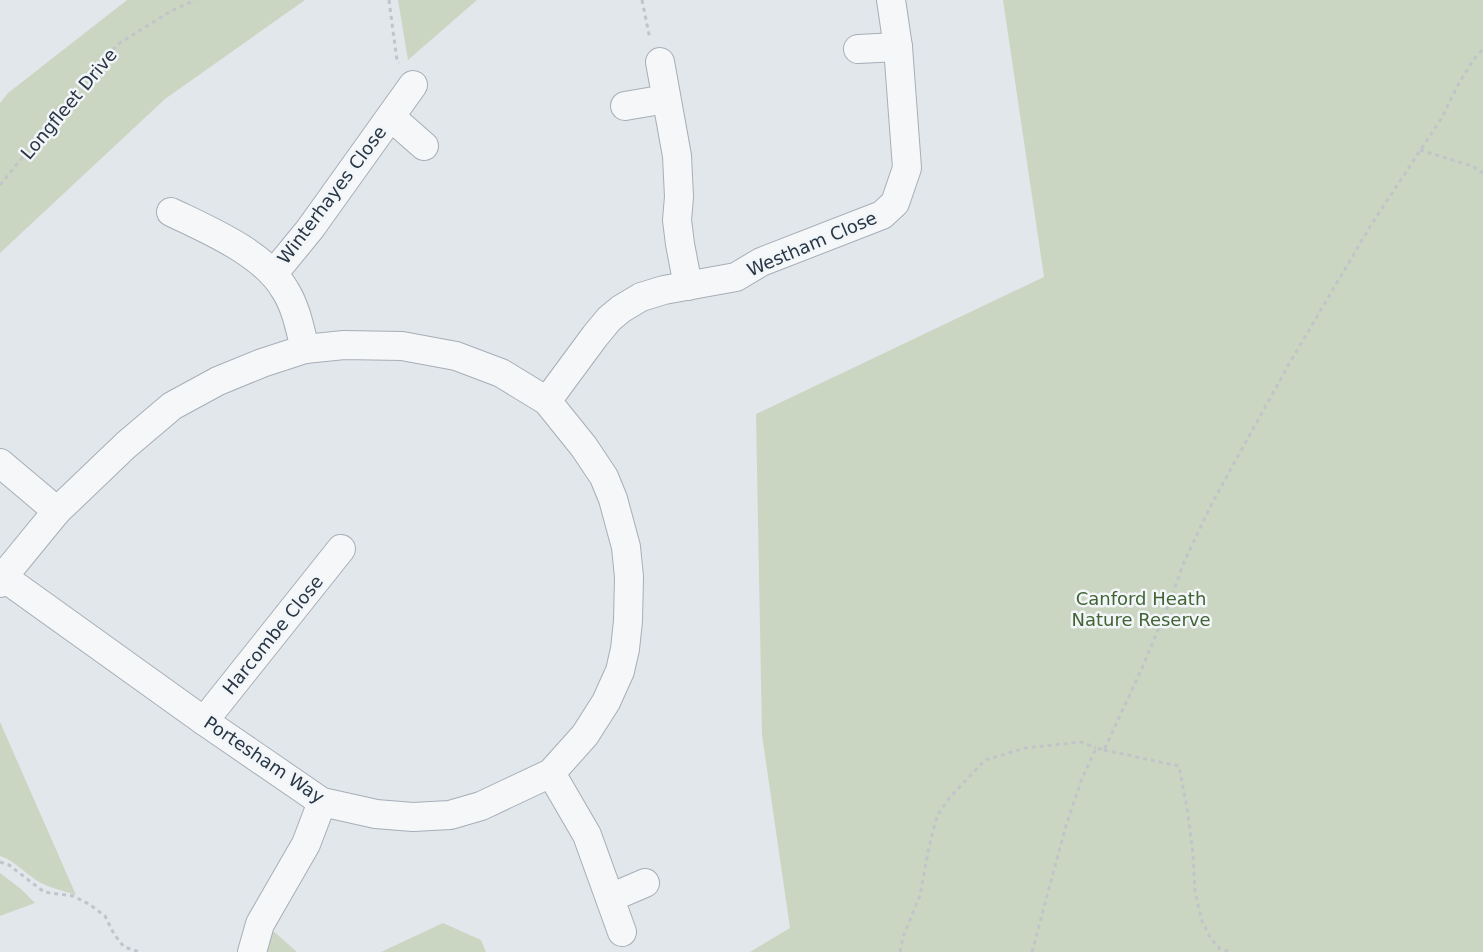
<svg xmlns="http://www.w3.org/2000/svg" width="1483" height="952" font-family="'DejaVu Sans',sans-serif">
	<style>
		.green { fill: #cad6c2 }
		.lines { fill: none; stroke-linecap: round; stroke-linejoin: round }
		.street-casing { stroke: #a6aeb7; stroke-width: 30 }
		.path { stroke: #c0c5ca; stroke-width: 3; stroke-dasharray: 4 4; stroke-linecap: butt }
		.street { stroke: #f5f7f9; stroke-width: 28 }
		.labels { text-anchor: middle; stroke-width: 5; stroke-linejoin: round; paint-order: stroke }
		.street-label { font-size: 18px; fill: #283645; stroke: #f2f6f9 }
		.park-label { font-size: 18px; fill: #426334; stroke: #f2f6f9 }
	</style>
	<rect width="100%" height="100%" fill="#e2e7ec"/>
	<g class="green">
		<polygon points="127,0 305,0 165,99 0,253 0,103 8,93"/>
		<polygon points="398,0 477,0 408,60"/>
		<polygon points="1003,0 1483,0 1483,952 750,952 790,928 762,735 756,414 1044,277"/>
		<path d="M 0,722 L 76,895 C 64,891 51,888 41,883 C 26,875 16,861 0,856 Z"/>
		<polygon points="0,873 21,889 35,903 0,916"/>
		<polygon points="443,923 481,940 486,952 381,952"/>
		<polygon points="272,930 297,952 262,952"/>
	</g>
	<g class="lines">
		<defs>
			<g id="street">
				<polyline points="858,49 898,47"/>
				<polyline points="660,62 677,156 679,197 677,220 680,244 688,286"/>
				<polyline points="625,106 666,99"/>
				<polyline points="391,117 424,146"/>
				<path d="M 171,212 C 208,230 264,253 285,290 C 296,307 300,329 305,349"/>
				<polyline points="274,273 310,229 413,85"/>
				<polyline points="547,401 595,336 609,319 621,309 641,297 664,290 736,277 761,262 882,215 895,203 907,168 898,47 891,0"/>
				<polyline points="0,463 57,511"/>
				<polyline points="0,583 3,577 57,511 126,445 172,406 218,381 262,363 305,349 344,345 402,346 456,356 501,373 547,401 584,447 604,477 613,499 626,547 629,577 628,621 625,649 620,671 606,702 585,735 551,773 481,806 450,815 413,817 376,814 322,802 204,721 3,577"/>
				<polyline points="204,721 341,549"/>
				<polyline points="551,773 587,835 622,932"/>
				<polyline points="610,898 645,883"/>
				<polyline points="252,952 260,924 306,844 322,802"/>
			</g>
		</defs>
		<use href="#street" class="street-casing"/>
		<g class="path">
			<polyline points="389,0 397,61 399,63"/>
			<polyline points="642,0 650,39"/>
			<polyline points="1420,150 1472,166 1483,173"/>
			<polyline points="0,185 83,83 118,44 171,11 195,0"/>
			<polyline points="1104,750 1179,766 1187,808 1193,854 1195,892 1202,921 1211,939 1220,949 1232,952"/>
			<polyline points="0,862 9,865 44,892 73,896 89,904 105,916 114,934 124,947 140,952"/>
			<polyline points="900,952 903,937 920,895 929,847 937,816 950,797 985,760 1025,748 1081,742 1096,748"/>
			<polyline points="1032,952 1065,829 1081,781 1096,748 1104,750 1143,666 1168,606 1184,562 1212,503 1289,364 1371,225 1441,119 1458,85 1474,59 1483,49"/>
		</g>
		<use href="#street" class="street"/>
	</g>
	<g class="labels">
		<g class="street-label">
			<text transform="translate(69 104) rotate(-50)" y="6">Longfleet Drive</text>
			<text transform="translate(332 195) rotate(-53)" y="6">Winterhayes Close</text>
			<text transform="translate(812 244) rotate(-23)" y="6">Westham Close</text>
			<text transform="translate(273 635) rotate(-51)" y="6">Harcombe Close</text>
			<text transform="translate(264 760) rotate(34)" y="6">Portesham Way</text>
		</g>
		<g class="park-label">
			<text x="1141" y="605">Canford Heath<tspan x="1141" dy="21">Nature Reserve</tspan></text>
		</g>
	</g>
</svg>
